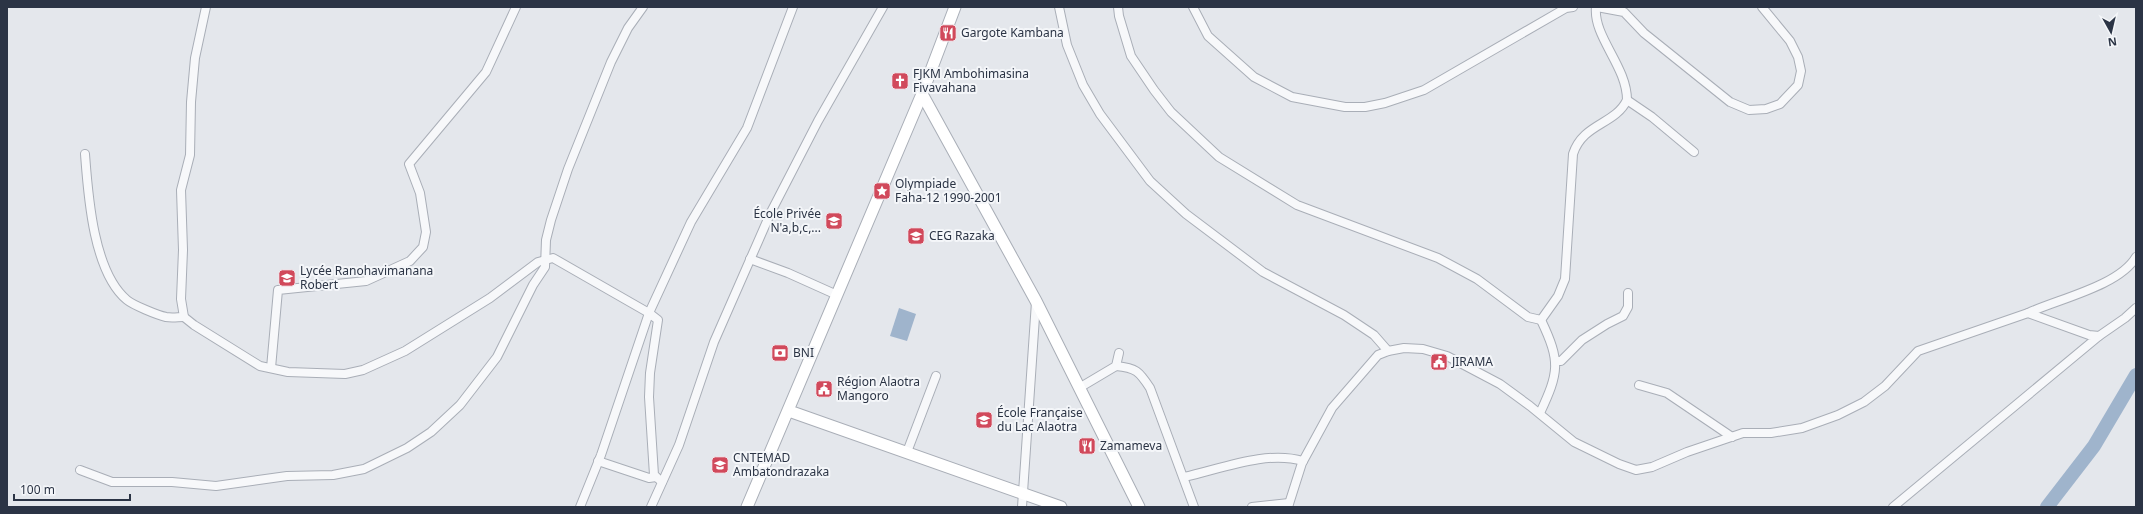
<svg xmlns="http://www.w3.org/2000/svg" width="2143" height="514" font-family="'Noto Sans',sans-serif">
	<style>
		.water { fill: #9fb4cc }
		.lines { fill: none; stroke-linecap: round; stroke-linejoin: round }
		.river { stroke: #9fb4cc; stroke-width: 14 }
		.street-casing { stroke: #a9aeb7; stroke-width: 10 }
		.secondary-casing { stroke: #a9aeb7; stroke-width: 13 }
		.street { stroke: #f7f8fa; stroke-width: 8 }
		.secondary { stroke: #fff; stroke-width: 11 }
		.labels { text-anchor: middle; stroke-width: 4; stroke-linejoin: round; paint-order: stroke }
		.poi-label { font-size: 12px; fill: #2b3445; stroke: #f4f6f9; text-anchor: start }
	</style>
	<rect width="100%" height="100%" fill="#e4e7ec"/>
	<polygon class="water" points="899,308 916,314 907,341 890,336"/>
	<g class="lines">
		<polyline class="river" points="2047,507 2094,446 2136,375"/>
		<defs>
			<g id="street">
				<polyline points="206,7 195,58 191,102 190,155 181,190 183,250 181,299 184,317 194,325 260,366 288,372 345,374 363,370 405,351 490,298 538,262 553,258 649,313 658,320 650,373 649,397 654,475 662,482"/>
				<polyline points="1059,7 1067,45 1083,85 1100,114 1150,181 1186,214 1263,272 1344,315 1374,335 1388,351"/>
				<polyline points="1118,7 1119,16 1131,56 1154,90 1171,112 1219,157 1297,205 1438,258 1477,279 1528,317 1541,320"/>
				<polyline points="1193,7 1208,36 1254,77 1292,97 1345,107 1365,107 1385,103 1424,90 1566,8 1573,7"/>
				<polyline points="1597,7 1624,12 1644,33 1730,102 1749,110 1766,109 1780,104 1798,85 1801,71 1798,57 1790,41 1762,7"/>
				<polyline points="1627,100 1652,117 1694,152"/>
				<path d="M 85,154 C 88,194 93,272 127,300 C 133,305 157,315 166,317 C 172,318 178,317 184,317"/>
				<polyline points="750,259 788,273 837,295"/>
				<path d="M 2028,313 C 2058,299 2119,286 2136,257"/>
				<path d="M 1541,320 L 1558,296 L 1565,279 L 1573,154 C 1583,123 1615,125 1627,100 C 1627,66 1593,37 1596,7"/>
				<polyline points="2099,336 2125,318 2136,308"/>
				<polyline points="1556,361 1561,361 1582,340 1607,324 1623,316 1628,307 1628,293"/>
				<path d="M 1116,366 C 1136,368 1139,371 1150,388 L 1194,507"/>
				<polyline points="271,368 278,290 366,281 410,261 423,247 426,232 420,193 409,164 486,72 516,7"/>
				<polyline points="1639,385 1667,393 1732,437"/>
				<polyline points="1079,388 1116,366 1119,353"/>
				<path d="M 1540,413 C 1559,372 1561,362 1541,320"/>
				<polyline points="907,452 936,376"/>
				<polyline points="598,461 649,478 656,477"/>
				<polyline points="80,470 112,482 172,482 216,486 287,476 333,475 364,469 407,448 431,432 460,405 497,357 533,285 545,267 546,240 551,220 568,169 611,62 628,28 643,7"/>
				<path d="M 1184,477 C 1221,469 1266,450 1303,461"/>
				<polyline points="580,507 601,455 649,313 691,222 747,128 793,7"/>
				<polyline points="651,507 679,445 714,342 771,212 818,121 883,7"/>
				<polyline points="1022,507 1036,302"/>
				<polyline points="1252,507 1289,503"/>
				<polyline points="1288,507 1302,463 1332,408 1378,355 1388,351 1404,348 1423,349 1447,356 1500,384 1530,406 1574,442 1619,464 1636,470 1652,467 1687,452 1743,433 1771,433 1802,428 1838,415 1864,402 1885,386 1918,351 2028,313 2089,335 2099,336 1893,507"/>
			</g>
			<g id="secondary">
				<polyline points="922,94 1036,301 1139,507"/>
				<polyline points="789,411 1061,507"/>
				<polyline points="747,507 922,94 955,7"/>
			</g>
		</defs>
		<use href="#street" class="street-casing"/>
		<use href="#secondary" class="secondary-casing"/>
		<use href="#street" class="street"/>
		<use href="#secondary" class="secondary"/>
	</g>
	<defs>
		<symbol id="restaurant-square" viewBox="-11 -11 22 22"><rect x="-9" y="-9" width="18" height="18" rx="4" fill="#d1495b" stroke="#f4f6f9"/><path d="M-5-6h1v4h1v-4h1v4h1v-4h1v5L-1.5 .5V6h-2V.5L-5-1ZM5-6V6H3V1.5H1.5Q1.5-4 5-6Z" fill="#fff"/></symbol>
		<symbol id="church-square" viewBox="-11 -11 22 22"><rect x="-9" y="-9" width="18" height="18" rx="4" fill="#d1495b" stroke="#f4f6f9"/><path d="M-1.2-6h2.4v3.5h3.3v2.4h-3.3V6h-2.4V-.1h-3.3v-2.4h3.3Z" fill="#fff"/></symbol>
		<symbol id="sight-square" viewBox="-11 -11 22 22"><rect x="-9" y="-9" width="18" height="18" rx="4" fill="#d1495b" stroke="#f4f6f9"/><path d="M0-6L1.8-2.2L6-1.7L2.9 1.2L3.7 5.4L0 3.3L-3.7 5.4L-2.9 1.2L-6-1.7L-1.8-2.2Z" fill="#fff"/></symbol>
		<symbol id="school-square" viewBox="-11 -11 22 22"><rect x="-9" y="-9" width="18" height="18" rx="4" fill="#d1495b" stroke="#f4f6f9"/><path d="M0-5L7-2L0 1L-7-2ZM-4 1L0 2.5L4 1V4Q0 6-4 4Z" fill="#fff"/></symbol>
		<symbol id="bank-square" viewBox="-11 -11 22 22"><rect x="-9" y="-9" width="18" height="18" rx="4" fill="#d1495b" stroke="#f4f6f9"/><path d="M-6-4H6V4H-6ZM0-2.3a2.3 2.3 0 1 0 0 4.6a2.3 2.3 0 1 0 0-4.6Z" fill="#fff"/></symbol>
		<symbol id="civic-square" viewBox="-11 -11 22 22"><rect x="-9" y="-9" width="18" height="18" rx="4" fill="#d1495b" stroke="#f4f6f9"/><path d="M-.6-6.5H3V-4.5H.6V-3L4-1V1h2V6H-6V1h2V-1L-.6-3ZM-1.2 2.5V6h2.4V2.5Z" fill="#fff"/></symbol>
	</defs>
	<g fill-rule="evenodd">
		<use href="#restaurant-square" x="938" y="23" width="20" height="20"/>
		<use href="#church-square" x="890" y="71" width="20" height="20"/>
		<use href="#sight-square" x="872" y="181" width="20" height="20"/>
		<use href="#school-square" x="824" y="211" width="20" height="20"/>
		<use href="#school-square" x="906" y="226" width="20" height="20"/>
		<use href="#school-square" x="277" y="268" width="20" height="20"/>
		<use href="#bank-square" x="770" y="343" width="20" height="20"/>
		<use href="#civic-square" x="1429" y="352" width="20" height="20"/>
		<use href="#civic-square" x="814" y="379" width="20" height="20"/>
		<use href="#school-square" x="974" y="410" width="20" height="20"/>
		<use href="#restaurant-square" x="1077" y="436" width="20" height="20"/>
		<use href="#school-square" x="710" y="455" width="20" height="20"/>
	</g>
	<g class="labels">
		<g class="poi-label">
			<text x="961" y="37">Gargote Kambana</text>
			<text x="913" y="78">FJKM Ambohimasina<tspan x="913" dy="14">Fivavahana</tspan></text>
			<text x="895" y="188">Olympiade<tspan x="895" dy="14">Faha-12 1990-2001</tspan></text>
			<text x="821" y="218" text-anchor="end">École Privée<tspan x="821" dy="14">N'a,b,c,...</tspan></text>
			<text x="929" y="240">CEG Razaka</text>
			<text x="300" y="275">Lycée Ranohavimanana<tspan x="300" dy="14">Robert</tspan></text>
			<text x="793" y="357">BNI</text>
			<text x="1452" y="366">JIRAMA</text>
			<text x="837" y="386">Région Alaotra<tspan x="837" dy="14">Mangoro</tspan></text>
			<text x="997" y="417">École Française<tspan x="997" dy="14">du Lac Alaotra</tspan></text>
			<text x="1100" y="450">Zamameva</text>
			<text x="733" y="462">CNTEMAD<tspan x="733" dy="14">Ambatondrazaka</tspan></text>
		</g>
	</g>
	<rect width="2143" height="514" fill="none" stroke="#2b3445" stroke-width="16"/>
	<g transform="translate(2111 32) rotate(172)" stroke="#f4f6f9" stroke-width="3" paint-order="stroke">
	<path d="M0-3L7 15L0 10L-7 15Z" fill="#2b3445"/>
	<text y="-6" font-size="11" font-weight="bold" text-anchor="middle" fill="#2b3445">N</text>
	</g>
	<path d="M14 494v6h116v-6" fill="none" stroke="#2b3445" stroke-width="2"/>
	<text x="20" y="494" font-size="12" fill="#2b3445" stroke="#f4f6f9" stroke-width="3" paint-order="stroke">100 m</text>
</svg>
